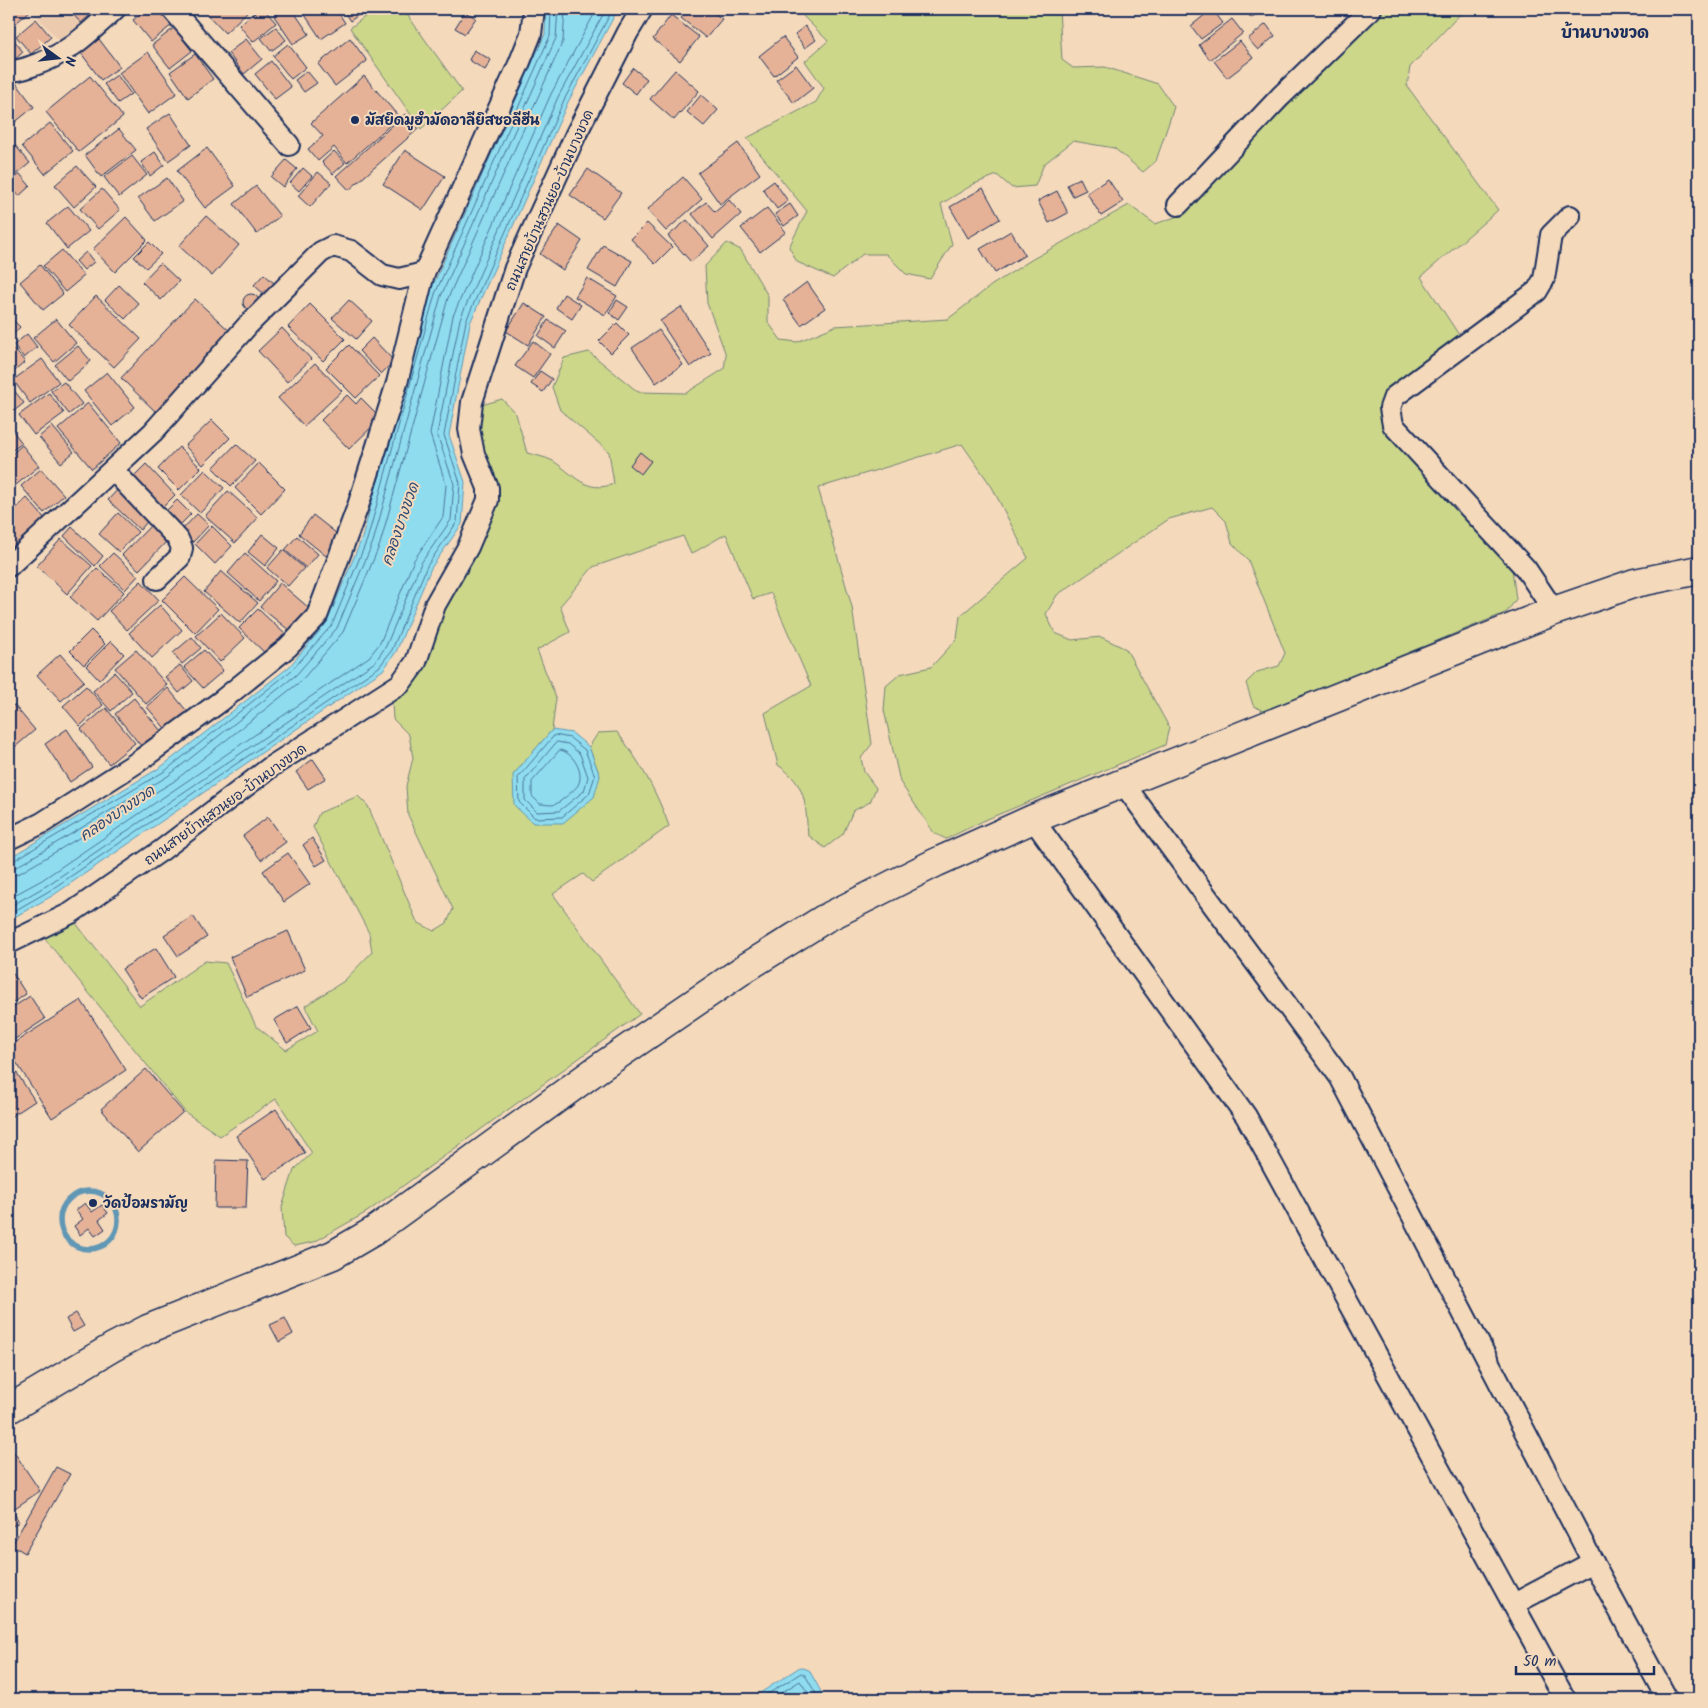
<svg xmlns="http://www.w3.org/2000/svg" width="1708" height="1708" font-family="Kalam,'Playpen Sans Thai',sans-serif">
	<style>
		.built { fill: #eccaae }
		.green { fill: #ccd78a; stroke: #748374 }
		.water { fill: #8fdcef; stroke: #6197b5 }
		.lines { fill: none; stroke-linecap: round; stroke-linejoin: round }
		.shore { stroke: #497498; stroke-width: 1 }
		.stream { stroke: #6197b5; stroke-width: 5.5 }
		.building { fill: #e5b297; stroke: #1b2f5e }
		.street-casing { stroke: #1b2f5e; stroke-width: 24 }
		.secondary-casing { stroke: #1b2f5e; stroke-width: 31 }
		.street { stroke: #f4d9bb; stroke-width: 20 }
		.secondary { stroke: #f4d9bb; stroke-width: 28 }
		.poi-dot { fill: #1b2f5e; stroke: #f4d9bb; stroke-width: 2 }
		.labels { text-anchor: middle; stroke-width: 4; stroke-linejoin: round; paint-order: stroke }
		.poi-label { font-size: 14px; font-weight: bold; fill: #1b2f5e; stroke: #f4d9bb; text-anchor: start }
		.street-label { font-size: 14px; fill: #1b2f5e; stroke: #f4d9bb }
		.water-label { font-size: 15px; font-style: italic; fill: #2c4974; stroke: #f4d9bb }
		.quarter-label { font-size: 16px; font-weight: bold; fill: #1b2f5e; stroke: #f4d9bb }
	</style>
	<rect width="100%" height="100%" fill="#f4d9bb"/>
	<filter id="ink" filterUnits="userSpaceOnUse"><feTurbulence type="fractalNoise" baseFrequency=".02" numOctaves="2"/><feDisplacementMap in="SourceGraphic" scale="10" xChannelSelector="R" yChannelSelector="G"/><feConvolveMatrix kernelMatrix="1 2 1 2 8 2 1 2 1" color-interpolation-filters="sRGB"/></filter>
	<g filter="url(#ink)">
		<polygon class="built" points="43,9 103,9 63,45 36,15"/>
		<g class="green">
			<polygon points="375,9 403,9 462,91 421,129 350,28"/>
			<polygon points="796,9 1059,9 1062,60 1073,68 1105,67 1158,84 1174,107 1156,161 1143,172 1114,148 1073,141 1044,164 1035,186 1012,188 997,175 974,184 941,204 952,244 930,279 906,274 886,254 863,254 833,278 797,262 789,247 807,211 747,138 816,102 824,88 805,61 828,41"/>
			<path d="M 1382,9 L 1465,9 L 1410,67 L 1407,86 L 1498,210 L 1421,277 L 1461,338 L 1387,394 L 1380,414 L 1385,428 L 1512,569 L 1516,599 L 1507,612 L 1264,712 L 1253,705 L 1246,683 L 1257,672 L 1279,666 L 1285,653 L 1248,560 L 1232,543 L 1226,521 L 1212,507 L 1169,519 L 1057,595 L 1046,614 L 1055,633 L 1072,640 L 1101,637 L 1126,649 L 1169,727 L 1165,745 L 985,820 L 946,839 L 934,833 L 900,782 L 884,710 L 886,686 L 900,674 L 931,667 L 957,639 L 960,616 L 1028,558 L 992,487 L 962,444 L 818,488 L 852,607 L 872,744 L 861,758 L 864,772 L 876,788 L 870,802 L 853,811 L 843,834 L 825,848 L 808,835 C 805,803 807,785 778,765 L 765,713 L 811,686 L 771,593 L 753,599 L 726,534 L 691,554 L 683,536 L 593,567 L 560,606 L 570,632 L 537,650 L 556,698 L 552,730 L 513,775 L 600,776 L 589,747 L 598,733 L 617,732 C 639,760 657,792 669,826 L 592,882 L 583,874 L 553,894 L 640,1014 L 367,1212 L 314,1242 L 294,1246 L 284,1237 L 282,1207 L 294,1170 L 312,1153 L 276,1099 L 220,1136 L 185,1112 L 42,935 L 75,922 L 140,1006 L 205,961 L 226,963 L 256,1026 L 286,1050 L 318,1031 L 305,1006 L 344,981 L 372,952 L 369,933 L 313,827 L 319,813 L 358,796 L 368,806 L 417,922 L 434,931 L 447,923 L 453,909 L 408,815 L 406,786 L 413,758 L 409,735 L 393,719 L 392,702 L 409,689 L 423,664 L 445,607 L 491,520 L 496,498 L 482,452 L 477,430 L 482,405 L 502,399 L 516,414 L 527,453 C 535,455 545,457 553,461 C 575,475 585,494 614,484 L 609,452 L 560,410 L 552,387 L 564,358 L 589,352 L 638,392 L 686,393 L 724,369 L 726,355 L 707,303 L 705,266 L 727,243 L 741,250 L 768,296 L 768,322 L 781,340 L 797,342 L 835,326 L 948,319 L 992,285 L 1031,260 L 1129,205 L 1155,224 L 1181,215 Z"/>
		</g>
		<g class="water">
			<polygon points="546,9 618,9 568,102 470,323 449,435 465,482 462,524 431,568 396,652 383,670 52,896 9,920 9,858 161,767 289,667 327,622 362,538 430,292 545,34"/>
			<polygon points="552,730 572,733 589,747 600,776 594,797 563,823 533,823 514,805 513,775"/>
			<polygon points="800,1667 809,1670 825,1699 751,1699"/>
		</g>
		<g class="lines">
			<g class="shore">
				<polygon points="555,735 570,738 585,750 595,776 589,794 562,817 535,818 519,802 518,778"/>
				<polygon points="557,742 568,744 580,754 588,777 584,791 559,811 537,812 525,800 525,780"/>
				<path d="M 560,750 C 573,752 585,773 578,785 C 576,789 560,802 556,804 C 552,806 545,804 540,804 L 532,796 L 532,782 Z"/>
				<polyline points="9,862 13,861 165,771 292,670 332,625 367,540 435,294 550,36 551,9"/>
				<polyline points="9,868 16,867 168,776 296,675 337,628 373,542 441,296 556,38 558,9"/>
				<polyline points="9,876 20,873 173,782 301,681 343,632 380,544 448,298 563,41 565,9"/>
				<polyline points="9,898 42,880 369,657 380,643 414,560 443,517 446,485 430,434 453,316 551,94 597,9"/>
				<polyline points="9,907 46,886 375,662 386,646 421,563 451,520 454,484 437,434 460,319 558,97 606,9"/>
				<polyline points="9,914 49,891 379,667 392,650 427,566 457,522 460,483 444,435 466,321 564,100 613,9"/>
				<polyline points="760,1699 801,1673 805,1675 819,1699"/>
				<polyline points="771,1699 800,1681 812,1699"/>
			</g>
			<circle class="stream" cx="89" cy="1220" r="29"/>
		</g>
		<g class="building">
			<polygon points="9,9 28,9 30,11 9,29"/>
			<polygon points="68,9 97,9 81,23"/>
			<polygon points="146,9 160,9 173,24 151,42 133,20"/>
			<polygon points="202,9 250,9 225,33"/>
			<polygon points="259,9 264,9 276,23 253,42 239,25"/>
			<polygon points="285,9 292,9 309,34 293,44 274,16"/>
			<polygon points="301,9 336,9 345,23 321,39"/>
			<polygon points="342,9 367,9 350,21"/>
			<polygon points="689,9 709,9 722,19 706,38 681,18"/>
			<polygon points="1212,9 1223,23 1201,39 1191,26"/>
			<polygon points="1245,9 1263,9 1251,18"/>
			<polygon points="465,12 476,18 465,34 455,28"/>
			<polygon points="671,15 699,37 680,61 653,39"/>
			<polygon points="36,19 51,37 31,54 16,36"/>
			<polygon points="1232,19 1243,33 1210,60 1199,45"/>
			<polygon points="1266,24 1275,36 1258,50 1248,39"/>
			<polygon points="805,26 816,40 805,48 795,34"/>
			<polygon points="276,27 286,40 271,51 261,38"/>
			<polygon points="174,28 192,51 170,68 152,45"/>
			<polygon points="783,37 798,57 774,76 759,56"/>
			<polygon points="350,38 367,61 335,86 318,64"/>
			<polygon points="99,39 120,67 101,80 81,53"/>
			<polygon points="246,39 262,59 244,74 228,53"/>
			<polygon points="14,40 23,52 13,61 9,57 9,45"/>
			<polygon points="1240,41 1253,58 1227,78 1214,61"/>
			<polygon points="288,44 306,67 291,79 273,56"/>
			<polygon points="474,50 491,60 485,70 469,60"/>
			<polygon points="148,52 177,93 148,114 119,73"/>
			<polygon points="195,54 213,79 188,98 170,72"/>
			<polygon points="271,61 291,87 275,99 255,74"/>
			<polygon points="796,65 813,88 794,103 776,80"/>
			<polygon points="633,68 647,79 636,94 622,83"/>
			<polygon points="675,70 699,91 674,120 650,99"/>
			<polygon points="307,71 317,83 304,92 295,80"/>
			<polygon points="117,75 131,94 118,103 104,84"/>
			<polygon points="90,76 123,117 79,152 46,112"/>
			<polygon points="364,76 399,117 347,163 334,147 318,161 308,149 323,136 311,123"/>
			<polygon points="17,84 34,107 14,123 9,116 9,91"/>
			<polygon points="701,95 718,110 704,126 687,112"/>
			<polygon points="170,113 191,145 168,161 146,129"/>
			<polygon points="405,114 418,129 349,190 336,176"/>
			<polygon points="50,123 73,151 45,174 22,146"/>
			<polygon points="119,129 136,150 101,177 85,155"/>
			<polygon points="738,143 760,174 720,204 698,173"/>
			<polygon points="14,144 30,163 9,180 9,149"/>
			<polygon points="207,148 235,186 205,208 177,171"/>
			<polygon points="405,150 445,176 423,210 383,184"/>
			<polygon points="334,151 345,163 333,174 322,162"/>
			<polygon points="155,152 164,165 150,176 141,162"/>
			<polygon points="132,156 147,175 119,197 104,177"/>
			<polygon points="286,160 297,169 283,187 271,177"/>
			<polygon points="77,166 96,187 74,207 55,185"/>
			<polygon points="303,168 312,176 299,191 290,183"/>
			<polygon points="588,169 621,193 603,218 570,195"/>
			<polygon points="318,172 331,183 310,207 298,196"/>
			<polygon points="20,174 30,186 19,196 9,184"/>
			<polygon points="683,177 702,199 666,231 647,210"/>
			<polygon points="167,178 183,201 155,221 138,198"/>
			<polygon points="1080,178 1086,190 1073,196 1067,185"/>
			<polygon points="1108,179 1123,202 1101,216 1087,193"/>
			<polygon points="774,181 788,201 777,209 763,189"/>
			<polygon points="256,186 280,216 257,234 234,204"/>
			<polygon points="983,188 1000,219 968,238 950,207"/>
			<polygon points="102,189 120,210 98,229 80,209"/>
			<polygon points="1057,191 1068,213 1049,223 1038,201"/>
			<polygon points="729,200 741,214 713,239 692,214 706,202 715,212"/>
			<polygon points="790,204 798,216 784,226 775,214"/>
			<polygon points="68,206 89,231 67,249 47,223"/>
			<polygon points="767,208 786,232 760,252 741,228"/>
			<polygon points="206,216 239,245 212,276 179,246"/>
			<polygon points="126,217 147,240 115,272 93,249"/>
			<polygon points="687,220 709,246 691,262 668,236"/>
			<polygon points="647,223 672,247 655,264 631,239"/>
			<polygon points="559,225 582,241 563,270 540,254"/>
			<polygon points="1011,231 1025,255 995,273 980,249"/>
			<polygon points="149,242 161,254 146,268 134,257"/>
			<polygon points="603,245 632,261 617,287 588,270"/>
			<polygon points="62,250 84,276 65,292 43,266"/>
			<polygon points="86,252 94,262 84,270 76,261"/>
			<polygon points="160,263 179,281 161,300 142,282"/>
			<polygon points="40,265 63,294 43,310 20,282"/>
			<polygon points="264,274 275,284 265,295 254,285"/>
			<polygon points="587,278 617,296 605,315 575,297"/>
			<polygon points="807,282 825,308 801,325 783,300"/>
			<polygon points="119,285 139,304 125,319 105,300"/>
			<polygon points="564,294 581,305 572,319 556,308"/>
			<circle cx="251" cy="302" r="8"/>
			<polygon points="96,296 141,339 114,367 69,325"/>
			<polygon points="195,299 233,334 158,414 121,378"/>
			<polygon points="349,300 372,321 356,339 332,318"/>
			<polygon points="617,300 628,307 619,320 609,313"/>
			<polygon points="524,303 546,317 528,345 506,331"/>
			<polygon points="310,304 345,339 323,361 288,327"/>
			<polygon points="681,307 711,353 690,367 660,321"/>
			<polygon points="9,316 20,327 12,336 9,333"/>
			<polygon points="56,319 76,343 54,362 33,338"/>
			<polygon points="548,320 566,331 555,348 538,336"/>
			<polygon points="617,323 629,335 611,353 599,341"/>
			<polygon points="282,328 311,359 287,382 258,351"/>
			<polygon points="659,330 683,365 656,383 632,348"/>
			<polygon points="27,334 37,347 24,358 14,345"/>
			<polygon points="372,338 394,361 381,374 359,351"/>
			<polygon points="533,341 550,354 533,378 515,366"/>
			<polygon points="349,345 379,376 356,398 326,368"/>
			<polygon points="78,346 91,361 68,381 55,365"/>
			<polygon points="14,349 25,362 9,376 9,353"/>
			<polygon points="42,359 59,382 30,403 13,380"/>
			<polygon points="315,363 342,391 304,426 278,398"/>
			<polygon points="540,371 552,379 543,392 531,384"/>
			<polygon points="107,372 135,407 112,426 84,391"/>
			<polygon points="64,382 82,404 69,414 51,391"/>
			<polygon points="9,384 24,403 9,415"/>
			<polygon points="49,393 64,413 34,435 19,415"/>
			<polygon points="347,395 356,404 361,398 381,418 349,449 321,420"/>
			<polygon points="88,403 121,443 92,469 58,429"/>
			<polygon points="212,420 230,438 203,465 185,446"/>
			<polygon points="9,426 22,443 9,453"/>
			<polygon points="52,426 74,452 61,463 39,437"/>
			<polygon points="236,444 255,461 231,486 213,468"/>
			<polygon points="22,445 39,466 16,485 9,476 9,457"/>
			<polygon points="179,447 201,468 179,490 158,469"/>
			<polygon points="640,452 651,461 641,474 630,465"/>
			<polygon points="259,463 285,489 261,514 235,488"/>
			<polygon points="146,464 175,495 159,511 129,481"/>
			<polygon points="41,469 64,495 44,513 21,486"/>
			<polygon points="205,470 224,488 200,513 181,495"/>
			<polygon points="120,487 152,516 140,530 108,500"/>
			<polygon points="228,491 258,518 235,543 205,516"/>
			<polygon points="27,498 46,520 9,554 9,515"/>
			<polygon points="177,500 191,514 177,528 163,514"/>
			<polygon points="118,513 138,532 119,552 99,534"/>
			<polygon points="197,514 209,525 193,542 181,531"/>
			<polygon points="313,515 341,537 326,556 299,534"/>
			<polygon points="153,523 169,539 139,570 122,555"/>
			<polygon points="212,526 232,546 215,564 195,544"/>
			<polygon points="72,527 103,556 95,566 64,536"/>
			<polygon points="262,534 279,548 265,566 248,552"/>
			<polygon points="297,536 318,554 306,568 285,550"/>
			<polygon points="61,539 92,566 67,594 37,566"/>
			<polygon points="283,550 304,568 288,586 267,568"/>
			<polygon points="113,553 138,576 125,590 100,566"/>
			<polygon points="245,553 276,581 259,601 228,573"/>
			<polygon points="97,568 124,592 97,621 70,597"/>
			<polygon points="221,571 258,603 240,623 204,592"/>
			<polygon points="185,577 218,609 195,633 162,600"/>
			<polygon points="141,581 159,600 127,630 109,611"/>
			<polygon points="280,583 309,608 290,631 260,607"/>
			<polygon points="160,605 182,630 152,658 129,633"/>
			<polygon points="258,609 286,635 267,655 239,628"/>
			<polygon points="221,613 245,638 220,662 196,636"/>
			<polygon points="91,630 105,644 84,665 70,651"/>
			<polygon points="192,637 201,648 182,664 173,653"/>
			<polygon points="111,641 124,654 99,680 86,666"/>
			<polygon points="136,650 167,685 146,704 115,668"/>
			<polygon points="204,650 223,671 203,688 184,667"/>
			<polygon points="60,654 84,681 61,701 37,675"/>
			<polygon points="180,665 193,681 179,693 165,677"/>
			<polygon points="114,672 132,692 111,711 93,691"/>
			<polygon points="86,686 103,705 80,726 63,706"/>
			<polygon points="168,688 190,715 169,733 147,707"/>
			<polygon points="134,698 161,731 142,747 115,714"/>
			<polygon points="14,705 35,730 9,752 9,709"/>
			<polygon points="106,708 135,743 109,764 81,729"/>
			<polygon points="67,729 92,767 70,782 45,744"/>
			<polygon points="313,759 326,778 308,789 296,772"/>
			<polygon points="268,817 286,842 261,860 243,836"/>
			<polygon points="312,838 326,860 316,866 303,845"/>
			<polygon points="288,853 310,884 284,902 263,871"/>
			<polygon points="193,916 207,937 178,956 164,935"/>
			<polygon points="288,931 305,970 247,997 230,957"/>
			<polygon points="156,948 174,977 141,998 122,969"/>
			<polygon points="9,967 26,994 9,1005"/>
			<polygon points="30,996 45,1019 9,1043 9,1010"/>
			<polygon points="81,1000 126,1070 52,1118 9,1051 9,1046"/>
			<polygon points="298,1006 311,1028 287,1043 274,1020"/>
			<polygon points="9,1061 35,1101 9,1118"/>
			<polygon points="146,1069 183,1112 138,1152 101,1109"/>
			<polygon points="276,1109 305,1153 265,1179 236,1136"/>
			<polygon points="216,1160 248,1161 246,1208 215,1208"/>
			<polygon points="85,1203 92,1212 102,1205 108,1213 99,1220 105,1229 95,1236 89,1228 80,1235 74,1226 83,1219 76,1210"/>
			<polygon points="76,1313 84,1326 73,1332 66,1319"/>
			<polygon points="285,1318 293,1334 279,1342 270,1325"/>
			<polygon points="10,1446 40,1491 12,1510 19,1522 9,1528"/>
			<polygon points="56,1467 70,1474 25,1553 12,1545"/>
		</g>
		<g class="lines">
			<defs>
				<g id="street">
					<polyline points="172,9 289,145"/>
					<path d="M 9,71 C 17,71 24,69 32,66 C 67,55 89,33 115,9"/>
					<polyline points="1178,205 1280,97 1371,9"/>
					<polyline points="113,470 178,539 182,548 180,557 157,579"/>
					<polyline points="9,566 153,432 248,325 321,252 333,246 351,251 382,275 399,279 424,273"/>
					<polyline points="1554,611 1526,569 1393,425 1390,408 1394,397 1537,291 1544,279 1551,235 1570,216"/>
					<polyline points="1123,783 1340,1077 1593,1562 1667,1699"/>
					<polyline points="1033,819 1246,1116 1565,1699"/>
					<polyline points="9,839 42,823 136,763 221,701 288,647 317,616 358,506 397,383 424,273 519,64 531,34 534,9"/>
					<polyline points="9,943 71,913 162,850 272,766 400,684 416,662 435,605 468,547 488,500 488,488 474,454 469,429 472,402 515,268 576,134 628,32 642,9"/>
					<polyline points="1514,1604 1593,1562"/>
				</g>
				<polyline id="secondary" points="9,1409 113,1347 148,1329 333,1255 374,1231 599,1068 747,967 824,919 937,862 1033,819 1554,611 1635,583 1699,570"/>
			</defs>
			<use href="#street" class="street-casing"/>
			<use href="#secondary" class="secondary-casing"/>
			<use href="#street" class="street"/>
			<use href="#secondary" class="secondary"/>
		</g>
	</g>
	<g class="poi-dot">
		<circle cx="355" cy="120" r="5"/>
		<circle cx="93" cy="1203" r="5"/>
	</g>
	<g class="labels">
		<g class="poi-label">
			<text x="365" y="125">มัสยิดมูฮำมัดอาลียิสซอลีฮีน</text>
			<text x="103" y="1208">วัดป้อมรามัญ</text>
		</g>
		<g class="street-label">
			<text transform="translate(549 200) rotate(-66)" y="5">ถนนสายบ้านสวนยอ-บ้านบางขวด</text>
			<text transform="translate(225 804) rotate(-36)" y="5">ถนนสายบ้านสวนยอ-บ้านบางขวด</text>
		</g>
		<g class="water-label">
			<text transform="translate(400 524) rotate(-71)" y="5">คลองบางขวด</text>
			<text transform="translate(117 813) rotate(-34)" y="5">คลองบางขวด</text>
		</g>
		<g class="quarter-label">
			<text x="1605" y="38">บ้านบางขวด</text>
		</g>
	</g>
	<rect width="1708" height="1708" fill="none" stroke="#f4d9bb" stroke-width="30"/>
	<rect x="15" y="15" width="1678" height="1678" fill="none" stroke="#1b2f5e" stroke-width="2" filter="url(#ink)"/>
	<g transform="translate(58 58) rotate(105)" stroke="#f4d9bb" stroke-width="4" paint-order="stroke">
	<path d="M0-4L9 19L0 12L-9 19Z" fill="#1b2f5e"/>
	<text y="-8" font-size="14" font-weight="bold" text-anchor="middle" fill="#1b2f5e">N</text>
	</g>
	<path d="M1516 1666v8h138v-8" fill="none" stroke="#1b2f5e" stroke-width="2.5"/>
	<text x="1523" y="1666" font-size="15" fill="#1b2f5e" stroke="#f4d9bb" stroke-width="4" paint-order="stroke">50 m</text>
</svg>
